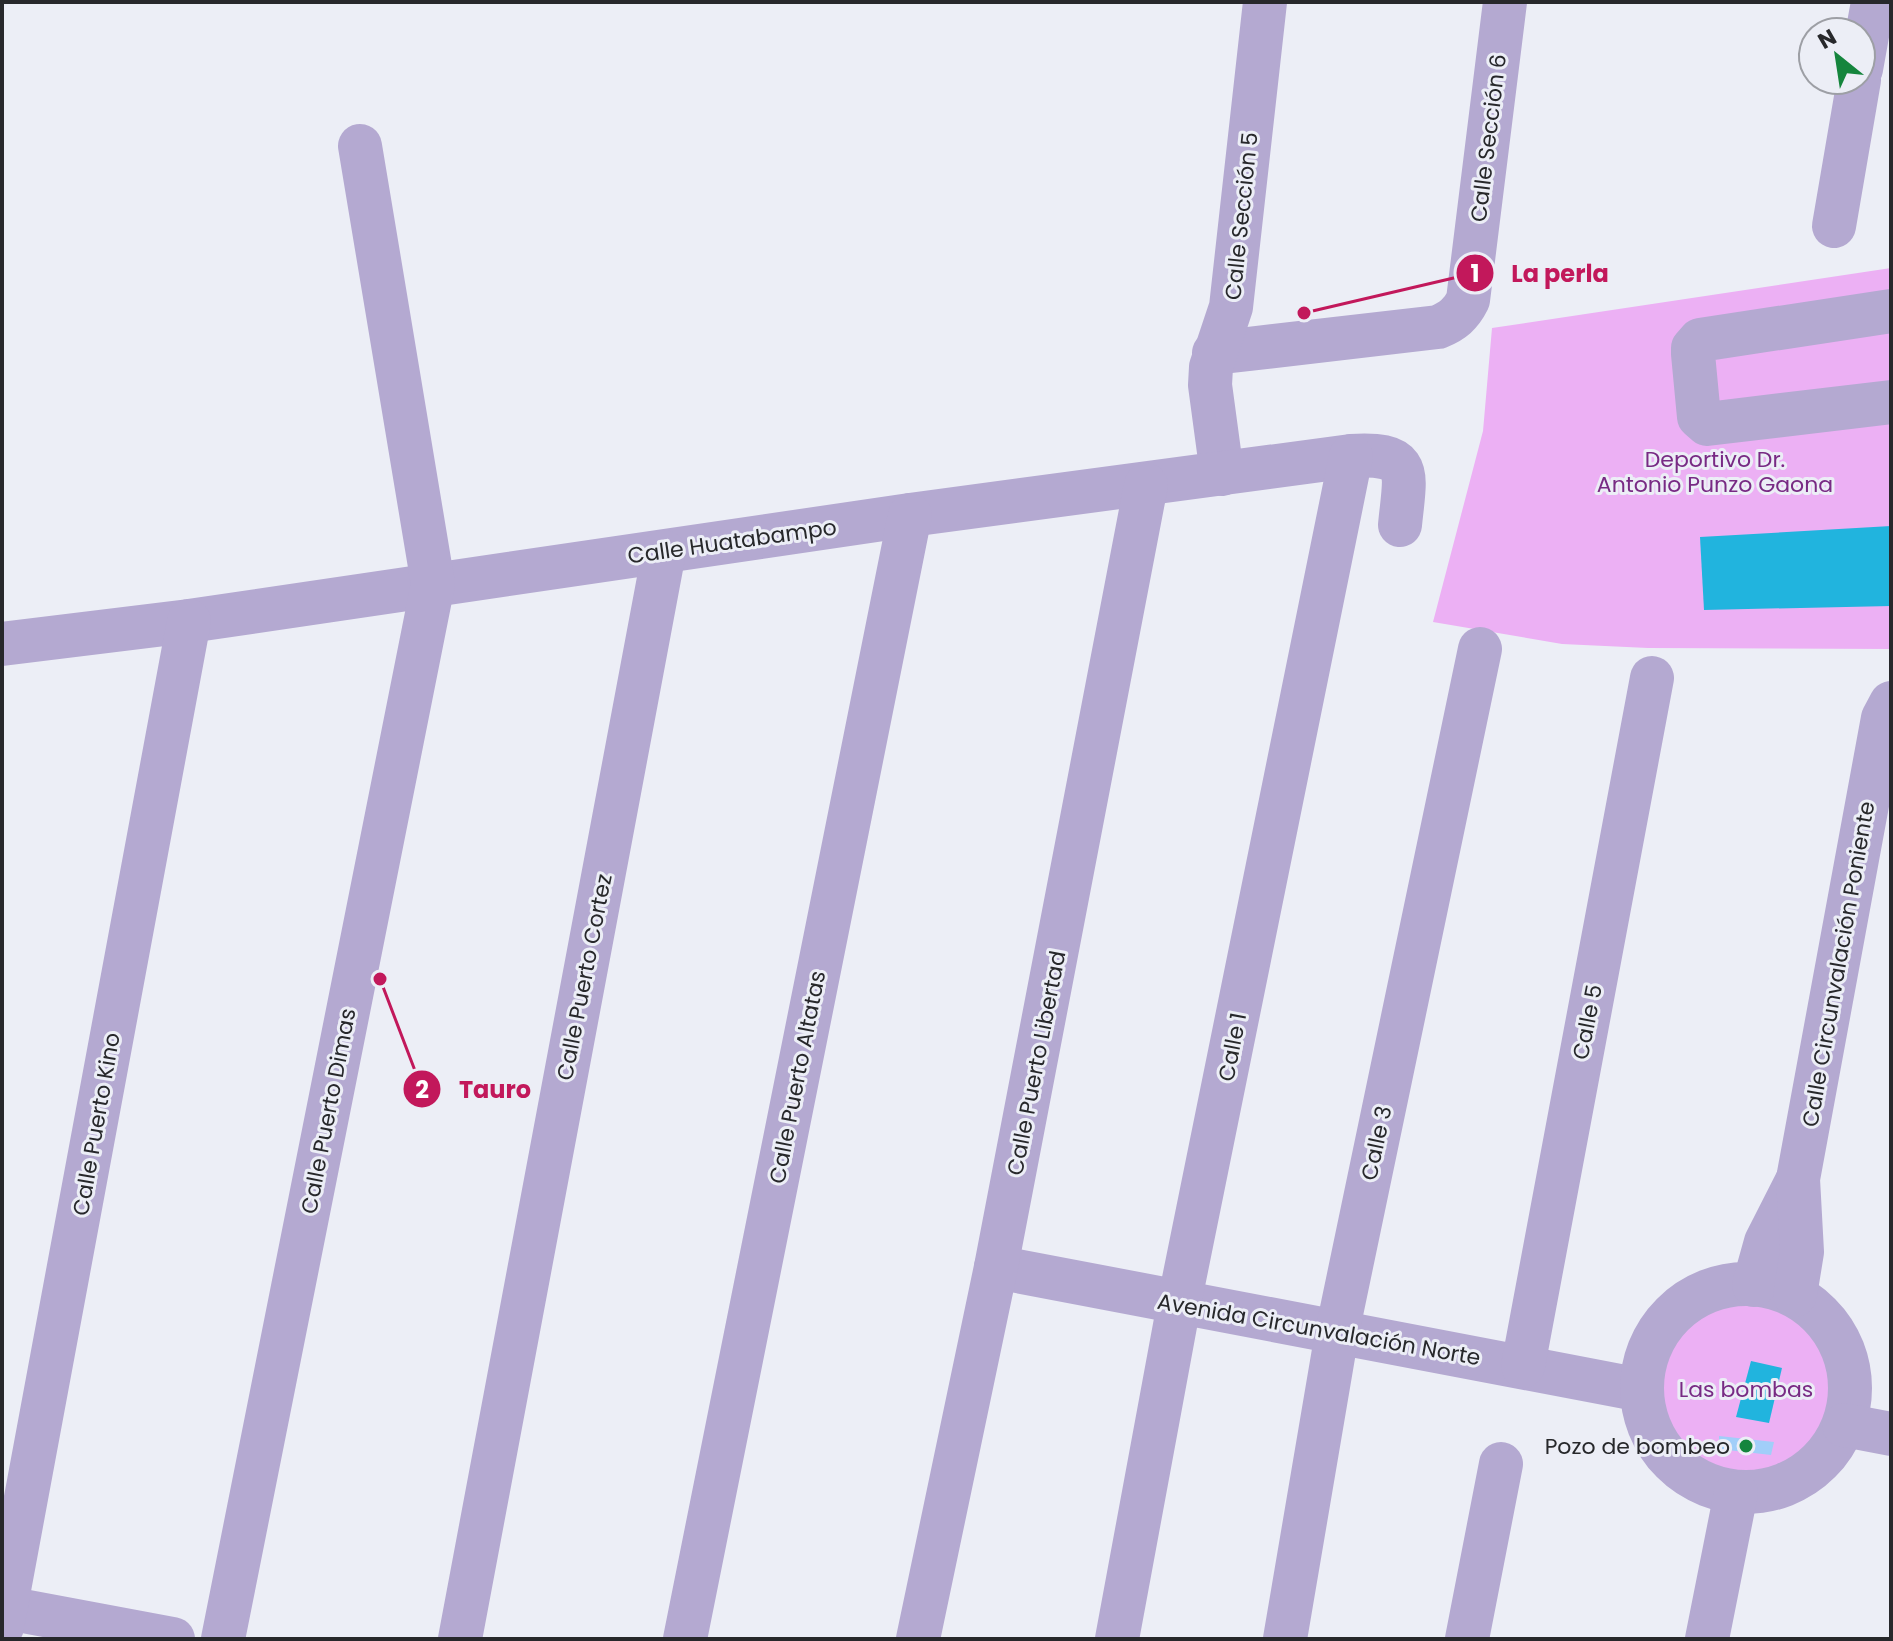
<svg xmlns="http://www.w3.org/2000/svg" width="1893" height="1641" font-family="Poppins,sans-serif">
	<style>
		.green { fill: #ecb0f4 }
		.water { fill: #21b4de }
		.building { fill: #a1cef9 }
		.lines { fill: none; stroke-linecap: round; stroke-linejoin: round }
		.minor { stroke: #b4a9d1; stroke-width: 44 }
		.poi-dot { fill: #15853d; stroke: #eceef6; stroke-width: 3 }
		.labels { text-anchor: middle; stroke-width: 6; stroke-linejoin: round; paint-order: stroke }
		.street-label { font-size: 22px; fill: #27282b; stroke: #eceef6 }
		.park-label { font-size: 22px; fill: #782a84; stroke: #eceef6 }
		.poi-label { font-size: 22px; fill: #27282b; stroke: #eceef6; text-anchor: end }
		.leader { fill: none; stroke: #c2185b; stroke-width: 3 }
		.callout-dot { fill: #c2185b; stroke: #eceef6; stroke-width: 3 }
		.mark-label { font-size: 24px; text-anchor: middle; font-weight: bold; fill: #fff }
		.callout-label { font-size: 24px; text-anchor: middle; font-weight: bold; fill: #c2185b; stroke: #eceef6; stroke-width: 6; stroke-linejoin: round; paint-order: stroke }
	</style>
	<rect width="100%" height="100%" fill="#eceef6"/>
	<g class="green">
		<polygon points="1891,268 1891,649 1648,648 1562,644 1433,622 1483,431 1492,328"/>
		<circle cx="1746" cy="1388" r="104"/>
	</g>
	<g class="water">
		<polygon points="1891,526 1891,606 1704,610 1700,537"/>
		<polygon points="1751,1361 1782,1368 1769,1423 1736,1417"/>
	</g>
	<polygon class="building" points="1719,1436 1774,1442 1771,1455 1719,1449"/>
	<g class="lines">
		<g class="minor">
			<polyline points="1861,69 1873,2"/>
			<polyline points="1834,226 1859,80"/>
			<polyline points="1891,311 1700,340 1693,348 1693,354 1699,417 1707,424 1891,402"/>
			<path d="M 1214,353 L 1438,327 C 1453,321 1461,314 1468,300 L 1505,2"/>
			<polyline points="1222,474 1210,385 1211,367 1231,307 1265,2"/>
			<path d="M 2,644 L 189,621 L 910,515 L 1351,456 C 1415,452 1405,473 1400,525"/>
			<polyline points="996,1267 1641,1390"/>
			<circle cx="1746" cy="1388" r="104"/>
			<polyline points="1754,1285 1766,1242 1797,1181"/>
			<polyline points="1795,1295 1802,1252 1798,1179 1883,718 1891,703"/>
			<polyline points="1523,1366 1652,678"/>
			<polyline points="1844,1425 1891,1434"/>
			<polyline points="2,1607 173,1639"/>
			<polyline points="2,1627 189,621"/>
			<polyline points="223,1639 433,584 360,146"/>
			<polyline points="460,1639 664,552"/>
			<polyline points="685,1639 910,515"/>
			<polyline points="918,1639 996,1267 1146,485"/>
			<polyline points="1117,1639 1179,1304 1351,456"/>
			<polyline points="1285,1639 1337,1333 1480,649"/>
			<polyline points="1467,1639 1501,1464"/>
			<polyline points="1707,1639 1736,1493"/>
		</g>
	</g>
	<circle class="poi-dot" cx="1746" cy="1446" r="8"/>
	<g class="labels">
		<g class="street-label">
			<text transform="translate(1488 138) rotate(-83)" y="8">Calle Sección 6</text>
			<text transform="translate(1241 216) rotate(-84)" y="8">Calle Sección 5</text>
			<text transform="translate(732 541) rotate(-8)" y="8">Calle Huatabampo</text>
			<text transform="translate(1838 964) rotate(-80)" y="8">Calle Circunvalación Poniente</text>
			<text transform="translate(584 977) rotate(-79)" y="8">Calle Puerto Cortez</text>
			<text transform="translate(1587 1022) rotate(-79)" y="8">Calle 5</text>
			<text transform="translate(1232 1047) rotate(-79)" y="8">Calle 1</text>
			<text transform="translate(1036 1063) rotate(-79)" y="8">Calle Puerto Libertad</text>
			<text transform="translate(797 1077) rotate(-79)" y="8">Calle Puerto Altatas</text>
			<text transform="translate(328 1111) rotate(-79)" y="8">Calle Puerto Dimas</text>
			<text transform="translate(96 1124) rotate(-80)" y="8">Calle Puerto Kino</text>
			<text transform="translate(1376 1143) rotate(-78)" y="8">Calle 3</text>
			<text transform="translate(1319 1329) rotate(10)" y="8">Avenida Circunvalación Norte</text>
		</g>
		<g class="park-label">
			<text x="1715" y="467">Deportivo Dr.<tspan x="1715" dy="25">Antonio Punzo Gaona</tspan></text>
			<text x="1746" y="1397">Las bombas</text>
		</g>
		<g class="poi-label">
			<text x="1730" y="1454">Pozo de bombeo</text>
		</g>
	</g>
	<path class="leader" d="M1304 313L1475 273M380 979L422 1089"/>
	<g class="callout-dot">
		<circle cx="1304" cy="313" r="8"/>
		<circle cx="380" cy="979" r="8"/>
		<circle cx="1475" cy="273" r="20"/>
		<circle cx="422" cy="1089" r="20"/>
	</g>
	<g class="mark-label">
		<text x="1475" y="282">1</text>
		<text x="422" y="1098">2</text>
	</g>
	<g class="callout-label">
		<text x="1560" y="282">La perla</text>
		<text x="495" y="1098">Tauro</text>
	</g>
	<rect width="1893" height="1641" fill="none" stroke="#27282b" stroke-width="8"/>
	<g transform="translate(1837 56) rotate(330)"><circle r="38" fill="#eceef6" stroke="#9d9fa5" stroke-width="2"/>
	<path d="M0-6L14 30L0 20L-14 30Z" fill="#15853d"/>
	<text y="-12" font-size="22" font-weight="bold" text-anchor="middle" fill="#27282b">N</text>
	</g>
</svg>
